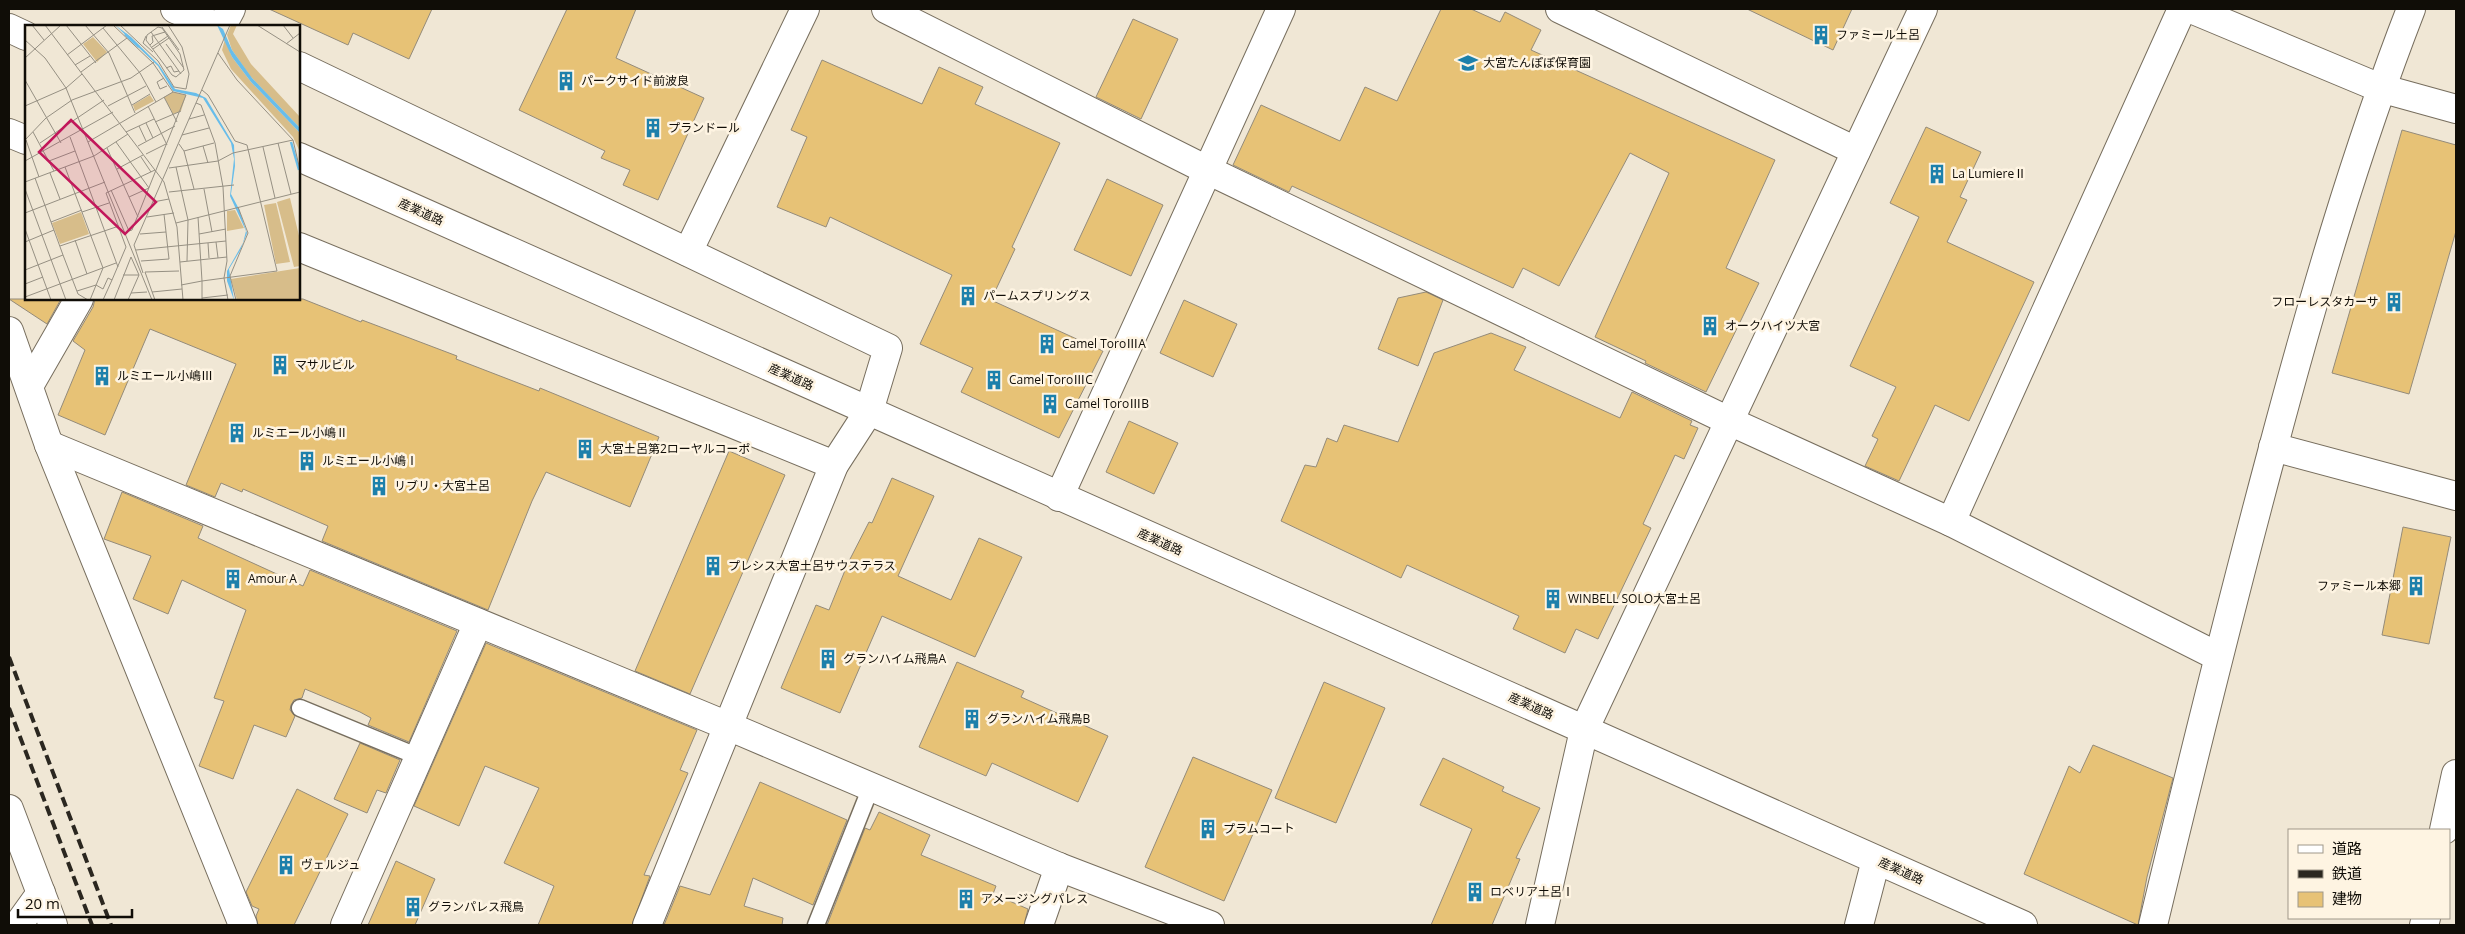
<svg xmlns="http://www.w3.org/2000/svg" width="2465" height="934" font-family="'Open Sans','Noto Sans JP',sans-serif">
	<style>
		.building { fill: #e7c276; stroke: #948b7a }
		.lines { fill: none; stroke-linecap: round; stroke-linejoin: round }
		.lane-casing { stroke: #776e5e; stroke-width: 19 }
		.street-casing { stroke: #776e5e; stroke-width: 30 }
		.secondary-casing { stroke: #776e5e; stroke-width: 30 }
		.primary-casing { stroke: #776e5e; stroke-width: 30 }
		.lane { stroke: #fff; stroke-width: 16 }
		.street { stroke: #fff; stroke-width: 28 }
		.secondary { stroke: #fff; stroke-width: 28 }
		.primary { stroke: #fff; stroke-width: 28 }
		.rail { stroke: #2b2720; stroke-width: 4; stroke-dasharray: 10 5; stroke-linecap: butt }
		.labels { text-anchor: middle; stroke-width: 5; stroke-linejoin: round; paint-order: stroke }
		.poi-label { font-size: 12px; fill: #100d07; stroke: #fef4e2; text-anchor: start }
		.street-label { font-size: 12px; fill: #100d07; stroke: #fef4e2 }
		.inset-river { fill: none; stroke: #68bdea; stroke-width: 2.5 }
		.inset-road { fill: none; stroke: #969083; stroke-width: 1 }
		.view { fill: #c2185b; fill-opacity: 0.15; stroke: #c2185b; stroke-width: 2.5 }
		.inset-edge { fill: none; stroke: #100d07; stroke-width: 2.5 }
	</style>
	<rect width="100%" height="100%" fill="#f0e7d5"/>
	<g class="building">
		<polygon points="269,9 432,9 409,59 353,33 348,45"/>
		<polygon points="567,9 636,9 616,58 704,98 658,200 623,185 630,170 601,158 605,151 519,110"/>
		<polygon points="1441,9 1471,9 1500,22 1505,12 1541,30 1531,50 1775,160 1726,268 1759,283 1706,392 1645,363 1646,361 1595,337 1669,173 1630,153 1559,286 1523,268 1513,288 1292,186 1289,192 1233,165 1261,105 1340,141 1365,87 1397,101"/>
		<polygon points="1747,9 1852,9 1833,50"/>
		<polygon points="1133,19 1178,39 1141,119 1096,97"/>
		<polygon points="822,60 922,104 939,67 983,87 975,104 1060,143 1012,247 1015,249 991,300 1103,351 1059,438 961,392 973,368 920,344 952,275 830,217 826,227 777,207 807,137 791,130"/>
		<polygon points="1926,127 1981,152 1960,197 1967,200 1947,242 2034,282 1969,421 1935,405 1899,481 1865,466 1878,439 1872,436 1896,387 1850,366 1919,217 1890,203"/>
		<polygon points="2402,130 2456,145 2456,231 2409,394 2332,373"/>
		<polygon points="1107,179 1163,205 1131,276 1074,250"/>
		<polygon points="1426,292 1443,300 1418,366 1378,349 1398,298"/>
		<polygon points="9,299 61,299 47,324"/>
		<polygon points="95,299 303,299 361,322 362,320 457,356 456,359 539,391 540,388 659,437 630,507 546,472 532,501 488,610 322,541 328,526 243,489 242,492 221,483 215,497 186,485 236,364 150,329 105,435 58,415 85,350 73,341 93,307"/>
		<polygon points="1184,300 1237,324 1213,377 1160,353"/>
		<polygon points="1491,333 1526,347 1514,370 1620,418 1632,392 1692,421 1690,425 1698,428 1684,459 1675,455 1643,524 1651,528 1598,639 1576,629 1565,653 1513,629 1519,616 1407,565 1401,578 1281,521 1305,465 1316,467 1327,438 1337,442 1344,425 1398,442 1434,353"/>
		<polygon points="1129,421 1178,443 1154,494 1106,472"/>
		<polygon points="729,451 785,475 690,694 635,671"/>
		<polygon points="892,478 934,496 898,576 951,600 979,538 1022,557 975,657 882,616 840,713 781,688 816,605 829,610 848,563 869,522 872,523"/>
		<polygon points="122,492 203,526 198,538 303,586 310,570 457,631 409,742 368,725 371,718 360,712 305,689 302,698 294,700 291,705 290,710 295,716 286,737 254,725 233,779 199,766 224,701 214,698 246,610 182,580 168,614 133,599 151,556 104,539"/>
		<polygon points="2403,527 2451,537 2429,644 2382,635"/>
		<polygon points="486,643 697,730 680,770 688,773 644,875 650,876 632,925 538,925 554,886 504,863 539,788 485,766 459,826 414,806"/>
		<polygon points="957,662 1024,691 1021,697 1108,736 1078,802 992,763 986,776 919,747"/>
		<polygon points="1324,682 1385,708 1336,823 1275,798"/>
		<polygon points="360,743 400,760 386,793 377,790 367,813 334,799"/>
		<polygon points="2093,745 2173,778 2147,877 2138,925 2024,874 2069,766 2080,773"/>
		<polygon points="1193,757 1272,790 1224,901 1145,867"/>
		<polygon points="1443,758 1504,787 1502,791 1540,808 1516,858 1520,859 1492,925 1431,925 1472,829 1420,805"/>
		<polygon points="760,782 847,820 813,905 753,878 744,906 783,918 782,925 664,925 680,886 710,895"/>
		<polygon points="297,789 348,814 294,925 258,925 256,916 259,909 252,906 246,892"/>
		<polygon points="879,812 930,835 921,855 996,886 993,894 1028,909 1024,925 827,925 865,828 870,830"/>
		<polygon points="396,861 435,879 415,925 368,925"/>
	</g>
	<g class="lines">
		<defs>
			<g id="lane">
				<polyline points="300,708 419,757"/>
				<polyline points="816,925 871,787"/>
			</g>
			<g id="street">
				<polyline points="175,9 215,26"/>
				<polyline points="886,9 1195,164 1729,421 1951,522 2217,656"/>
				<polyline points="1560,9 1856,151"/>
				<polyline points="2191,9 2380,88 2456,109"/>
				<polyline points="222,26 231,9"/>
				<polyline points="299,66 888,348 869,411 834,465 647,925"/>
				<polyline points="9,133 26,140"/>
				<polyline points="299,247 834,465"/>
				<polyline points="688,252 805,9"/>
				<polyline points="9,331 49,445 243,925"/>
				<polyline points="29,386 79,299"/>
				<polyline points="49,445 728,726 1059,867 1210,925"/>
				<polyline points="2273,447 2456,496"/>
				<polyline points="1059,497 1281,9"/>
				<polyline points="1951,522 2182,9"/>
				<polyline points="2444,830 2456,774"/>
				<polyline points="18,925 41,893"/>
				<polyline points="345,925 478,623"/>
				<polyline points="1039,925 1059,867"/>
				<polyline points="1859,925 1876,860"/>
				<path d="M 2153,925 C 2191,767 2230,609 2272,452 C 2312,302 2355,153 2411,9"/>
				<polyline points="2424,925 2426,918"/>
			</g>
			<g id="secondary">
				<polyline points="9,809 53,925"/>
				<polyline points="1540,925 1584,730 1923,9"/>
			</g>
			<g id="primary">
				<polyline points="9,28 26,36"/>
				<polyline points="299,157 2023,925"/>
			</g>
		</defs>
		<use href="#lane" class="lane-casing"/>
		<use href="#street" class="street-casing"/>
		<use href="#secondary" class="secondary-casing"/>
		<use href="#primary" class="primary-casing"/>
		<use href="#lane" class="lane"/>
		<use href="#street" class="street"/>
		<use href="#secondary" class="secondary"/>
		<use href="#primary" class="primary"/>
		<g class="rail">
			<polyline points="9,657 111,925"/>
			<polyline points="9,708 92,925"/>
		</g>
	</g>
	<defs>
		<symbol id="building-bare" viewBox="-9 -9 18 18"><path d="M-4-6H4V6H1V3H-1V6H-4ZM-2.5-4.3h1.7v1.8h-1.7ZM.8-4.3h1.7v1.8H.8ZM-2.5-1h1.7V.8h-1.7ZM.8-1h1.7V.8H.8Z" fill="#1d80ab" stroke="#fef4e2" stroke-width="2.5" paint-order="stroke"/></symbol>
		<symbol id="school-bare" viewBox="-9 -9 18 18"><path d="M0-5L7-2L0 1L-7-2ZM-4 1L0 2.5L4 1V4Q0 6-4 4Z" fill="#1d80ab" stroke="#fef4e2" stroke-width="2.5" paint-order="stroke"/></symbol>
	</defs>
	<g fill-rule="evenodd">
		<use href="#building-bare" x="1807" y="21" width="28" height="28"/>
		<use href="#school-bare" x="1454" y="49" width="28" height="28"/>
		<use href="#building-bare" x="552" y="67" width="28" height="28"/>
		<use href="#building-bare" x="639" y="114" width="28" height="28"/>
		<use href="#building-bare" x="1923" y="160" width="28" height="28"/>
		<use href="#building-bare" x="954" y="282" width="28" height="28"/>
		<use href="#building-bare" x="2380" y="288" width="28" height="28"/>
		<use href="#building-bare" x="1696" y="312" width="28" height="28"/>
		<use href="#building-bare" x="1033" y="330" width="28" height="28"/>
		<use href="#building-bare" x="266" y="351" width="28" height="28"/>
		<use href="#building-bare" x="88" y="362" width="28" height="28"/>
		<use href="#building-bare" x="980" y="366" width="28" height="28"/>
		<use href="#building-bare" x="1036" y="390" width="28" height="28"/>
		<use href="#building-bare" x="223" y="419" width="28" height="28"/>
		<use href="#building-bare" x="571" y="435" width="28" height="28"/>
		<use href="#building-bare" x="293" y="447" width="28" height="28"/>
		<use href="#building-bare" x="365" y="472" width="28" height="28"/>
		<use href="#building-bare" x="699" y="552" width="28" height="28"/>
		<use href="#building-bare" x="219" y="565" width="28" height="28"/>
		<use href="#building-bare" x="2402" y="572" width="28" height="28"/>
		<use href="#building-bare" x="1539" y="585" width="28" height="28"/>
		<use href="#building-bare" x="814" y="645" width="28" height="28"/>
		<use href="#building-bare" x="958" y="705" width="28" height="28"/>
		<use href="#building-bare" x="1194" y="815" width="28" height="28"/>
		<use href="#building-bare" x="272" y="851" width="28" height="28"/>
		<use href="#building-bare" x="1461" y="878" width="28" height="28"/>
		<use href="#building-bare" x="952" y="885" width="28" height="28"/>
		<use href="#building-bare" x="399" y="893" width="28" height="28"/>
	</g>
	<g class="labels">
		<g class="poi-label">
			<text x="1836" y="39">ファミール土呂</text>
			<text x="1483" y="67">大宮たんぽぽ保育園</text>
			<text x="581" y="85">パークサイド前波良</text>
			<text x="668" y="132">プランドール</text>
			<text x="1952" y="178">La LumiereⅡ</text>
			<text x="983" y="300">パームスプリングス</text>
			<text x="2379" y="306" text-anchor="end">フローレスタカーサ</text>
			<text x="1725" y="330">オークハイツ大宮</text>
			<text x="1062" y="348">Camel ToroⅢA</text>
			<text x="295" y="369">マサルビル</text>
			<text x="117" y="380">ルミエール小嶋Ⅲ</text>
			<text x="1009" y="384">Camel ToroⅢC</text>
			<text x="1065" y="408">Camel ToroⅢB</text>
			<text x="252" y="437">ルミエール小嶋Ⅱ</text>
			<text x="600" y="453">大宮土呂第2ローヤルコーポ</text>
			<text x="322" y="465">ルミエール小嶋Ⅰ</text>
			<text x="394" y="490">リブリ・大宮土呂</text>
			<text x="728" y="570">プレシス大宮土呂サウステラス</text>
			<text x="248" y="583">Amour A</text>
			<text x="2401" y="590" text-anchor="end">ファミール本郷</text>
			<text x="1568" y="603">WINBELL SOLO大宮土呂</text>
			<text x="843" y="663">グランハイム飛鳥A</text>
			<text x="987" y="723">グランハイム飛鳥B</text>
			<text x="1223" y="833">プラムコート</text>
			<text x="301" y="869">ヴェルジュ</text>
			<text x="1490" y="896">ロベリア土呂Ⅰ</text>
			<text x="981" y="903">アメージングパレス</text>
			<text x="428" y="911">グランパレス飛鳥</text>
		</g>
		<g class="street-label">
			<text transform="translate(421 212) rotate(24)" y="4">産業道路</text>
			<text transform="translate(791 377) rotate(24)" y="4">産業道路</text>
			<text transform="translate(1160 542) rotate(24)" y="4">産業道路</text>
			<text transform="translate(1531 706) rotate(24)" y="4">産業道路</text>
			<text transform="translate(1901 871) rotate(24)" y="4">産業道路</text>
		</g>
	</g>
	<g transform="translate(25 25)">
		<rect width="275" height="275" fill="#f0e7d5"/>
		<path d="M 206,0 L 212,0 L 208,9 L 226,39 L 275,92 L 275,103 L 225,51 L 207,25 L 202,10 ZM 68,12 L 82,27 L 72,37 L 58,19 ZM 200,14 L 207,32 L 226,57 L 275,108 L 275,127 L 268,112 L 206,44 L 197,25 ZM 148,67 L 161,70 L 156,86 L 148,89 L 139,72 ZM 125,70 L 129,76 L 110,86 L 108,80 ZM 265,173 L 275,215 L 275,241 L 269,242 L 252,177 ZM 251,178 L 265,237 L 251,239 L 239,180 ZM 210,185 L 219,203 L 202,206 L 202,186 ZM 56,187 L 64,209 L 35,219 L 27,198 ZM 275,243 L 275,275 L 212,275 L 206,254 Z" fill="#d7bd8a"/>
		<path d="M 90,0 L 106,12 L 134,40 L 150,64 L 171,68 L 181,73 L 209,120 L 210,141 L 206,169 L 214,184 L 222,208 L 216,224 L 204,244 L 209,275 L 202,256 L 202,246 L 218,218 L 221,206 L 205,171 L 209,134 L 206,118 L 178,73 L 148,66 L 133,41 ZM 192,0 L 198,4 L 207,25 L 227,53 L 275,103 L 275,108 L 226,57 L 207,32 Z" fill="#68bdea"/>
		<path class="inset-river" d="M 100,9 L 114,22M 266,117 L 274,145"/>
		<path class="inset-road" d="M 7,0 L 19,15M 20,0 L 139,157 L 152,202 L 158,275M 41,0 L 71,38M 60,0 L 84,28 L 110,88M 95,0 L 133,36 L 149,62 L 161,64 L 164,49 L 157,22 L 143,0M 232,0 L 275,27M 258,0 L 268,13M 133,2 L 137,3 L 155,29 L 159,45 L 151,52 L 147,50 L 121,15 L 122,10 ZM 137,2 L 154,25M 78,3 L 115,48 L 131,77M 126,7 L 156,49M 121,11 L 118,18 L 128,27M 0,15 L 20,33 L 41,63 L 127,275M 141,19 L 158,42M 261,19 L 275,8M 125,20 L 128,17 L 127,11 L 140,7M 127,22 L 143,11M 128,24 L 144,13M 193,28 L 212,55 L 268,115 L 275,145M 42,30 L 82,0M 0,33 L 36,0M 50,40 L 65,31M 141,43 L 146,41 L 149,47 L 154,46M 56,47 L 102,13M 139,53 L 132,57 L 135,64 L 142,61M 0,55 L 36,118M 177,65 L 183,70 L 210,116 L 222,120 L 252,246 L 177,256 L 177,275M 139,72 L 152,97M 171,78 L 176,80 L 190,118 L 198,162 L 202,236 L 199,253 L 203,275M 107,80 L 125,69M 0,81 L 41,63 L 57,49M 83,81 L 121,61M 123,81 L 142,120M 164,94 L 179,90M 130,97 L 156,86M 121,98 L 128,113M 114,101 L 121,116M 8,107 L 29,146M 101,107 L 129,94M 157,110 L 184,103M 45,112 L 93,242M 0,115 L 21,93 L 47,75 L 106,53 L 129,37M 1,115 L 14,152M 63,117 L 148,67M 91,117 L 124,163 L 104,172M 15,118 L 79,75M 253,118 L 266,169M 154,119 L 159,126 L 169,164M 113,121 L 150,101M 178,121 L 183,138M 238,122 L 250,173M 82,123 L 113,192M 159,126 L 189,118M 121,129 L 141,119M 116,132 L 126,147M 0,136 L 88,87M 24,136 L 50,126M 40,142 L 78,243 L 65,275M 151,142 L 163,195 L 162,236M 144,143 L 193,136 L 208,128 L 268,115M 92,144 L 118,130M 25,148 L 35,174M 10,153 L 38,230M 0,157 L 69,131 L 103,109M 0,164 L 41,275M 179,164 L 187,207M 86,165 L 104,206 L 107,205 L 161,70 L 148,67 L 128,38 L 88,0M 144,167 L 209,160M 128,177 L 144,174M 57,187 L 84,178M 0,188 L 80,157M 122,192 L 149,188M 26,197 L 57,185M 151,198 L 275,167M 0,204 L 26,275M 115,209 L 141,207M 174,209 L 201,204M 50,215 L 62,249M 0,217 L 29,205M 191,217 L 193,233M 183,218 L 184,233M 35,221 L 94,201M 111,225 L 201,216M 116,236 L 144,234 L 139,189M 155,237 L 202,232M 0,245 L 38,230 L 53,269 L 63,275M 118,248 L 109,220 L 205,0M 98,250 L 114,250M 87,255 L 101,222 L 81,168 L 130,145M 0,259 L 18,252M 156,260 L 177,256 L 173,192M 52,266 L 71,260 L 78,264 L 83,253 L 87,255 L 78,275M 127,267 L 157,264M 106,268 L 122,267M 0,272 L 91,238M 177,273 L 203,270M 89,275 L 106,232 L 114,250 L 103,275M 130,275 L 120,247 L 154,246M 211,275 L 205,251 L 223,208 L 213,182"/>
		<path class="view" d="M 46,95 L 131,177 L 100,209 L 14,127 Z"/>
		<rect width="275" height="275" class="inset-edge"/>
	</g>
	<rect width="2465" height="934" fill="none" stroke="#100d07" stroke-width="20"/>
	<rect x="2288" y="829" width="162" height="90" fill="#fef4e2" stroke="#9f988a"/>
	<rect x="2298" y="845" width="25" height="8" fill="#ffffff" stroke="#9f988a"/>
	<text x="2332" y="854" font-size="15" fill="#100d07">道路</text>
	<rect x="2298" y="870" width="25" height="8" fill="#2b2720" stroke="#9f988a"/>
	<text x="2332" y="879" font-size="15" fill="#100d07">鉄道</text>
	<rect x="2298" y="892" width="25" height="15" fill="#e7c276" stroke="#9f988a"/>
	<text x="2332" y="904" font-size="15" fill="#100d07">建物</text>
	<path d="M18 909v8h114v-8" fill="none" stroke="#100d07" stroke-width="2.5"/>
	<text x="25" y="909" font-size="15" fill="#100d07" stroke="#fef4e2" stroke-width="4" paint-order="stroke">20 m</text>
</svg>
